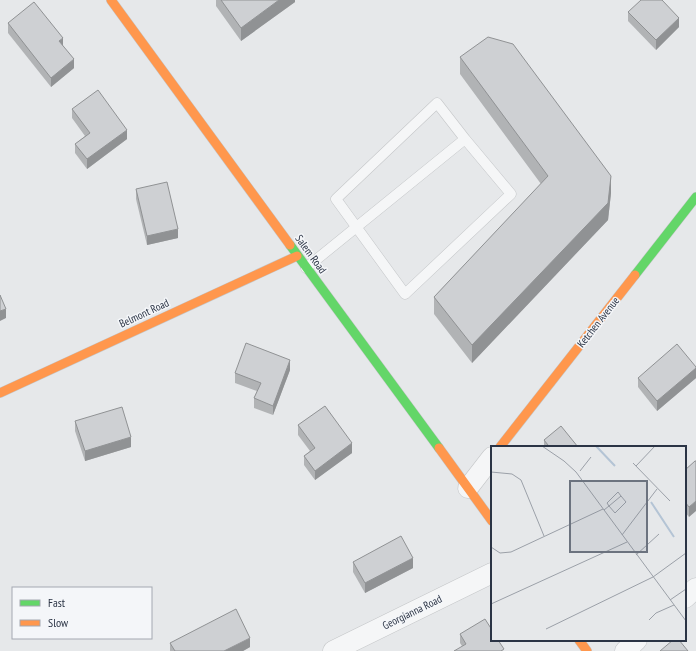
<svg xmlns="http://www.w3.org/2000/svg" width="696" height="651" font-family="'PT Sans Narrow',sans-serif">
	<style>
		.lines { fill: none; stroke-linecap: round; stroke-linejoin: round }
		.lane-casing { stroke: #c4c6c8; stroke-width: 11 }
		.street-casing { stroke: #c4c6c8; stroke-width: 21 }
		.fast-casing { stroke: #c4c6c8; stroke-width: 10 }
		.slow-casing { stroke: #c4c6c8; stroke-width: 10 }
		.lane { stroke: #f5f6f7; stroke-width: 10 }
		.street { stroke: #f5f6f7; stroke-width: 20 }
		.fast { stroke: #63d668; stroke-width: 9 }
		.slow { stroke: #ff974d; stroke-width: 9 }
		.wall { fill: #b1b3b5 }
		.shaded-wall { fill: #909294 }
		.building { fill: #ced0d3; stroke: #909294 }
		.labels { text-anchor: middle; stroke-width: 3; stroke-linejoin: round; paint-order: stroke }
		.street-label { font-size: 11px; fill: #2b3445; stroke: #f4f6f9 }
		.inset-river { fill: none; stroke: #b4c4d5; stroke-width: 2 }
		.inset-road { fill: none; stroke: #9ba0a8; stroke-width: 1 }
		.view { fill: #6c737f; fill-opacity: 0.15; stroke: #6c737f; stroke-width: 2 }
		.inset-edge { fill: none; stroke: #2b3445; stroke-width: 2 }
	</style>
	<rect width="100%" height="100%" fill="#e6e8ea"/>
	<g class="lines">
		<defs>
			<polyline id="lane" points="306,268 465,139 437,103 336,199 405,294 511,194 465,139"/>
			<g id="street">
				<polyline points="468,488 492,457"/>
				<polyline points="685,598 696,588"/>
				<polyline points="333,651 492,573"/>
				<polyline points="625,651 637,640"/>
			</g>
			<g id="fast">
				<polyline points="290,245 439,448"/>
				<polyline points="635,275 696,197"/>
			</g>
			<g id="slow">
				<polyline points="111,0 290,245"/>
				<polyline points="0,393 297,256"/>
				<polyline points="500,447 635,275"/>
				<polyline points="439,448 492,521"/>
				<polyline points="579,640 587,651"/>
			</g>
		</defs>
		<use href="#lane" class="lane-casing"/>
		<use href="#street" class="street-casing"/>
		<use href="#fast" class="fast-casing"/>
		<use href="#slow" class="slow-casing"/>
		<use href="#lane" class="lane"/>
		<use href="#street" class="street"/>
		<use href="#fast" class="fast"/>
		<use href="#slow" class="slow"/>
	</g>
	<g class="wall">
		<polygon points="216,0 295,0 295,2 241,41 216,6"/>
		<polygon points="628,12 679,27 656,50 628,21"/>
		<polygon points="8,23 63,46 74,68 51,87 8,33"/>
		<polygon points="460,57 611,193 608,220 472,363 434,314 434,297 541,184 460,74"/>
		<polygon points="72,109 127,139 87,169 75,153 75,144 85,136 72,118"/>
		<polygon points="136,189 178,238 147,245 136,199"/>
		<polygon points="696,367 696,378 657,411 638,387 638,378"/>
		<polygon points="290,370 273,415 254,408 254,398 257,391 235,383 235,373"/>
		<polygon points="75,421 131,447 85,461 75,431"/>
		<polygon points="298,425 352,453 315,480 304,465 304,456 310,451 298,435"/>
		<polygon points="544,440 578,447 544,447"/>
		<polygon points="696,461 689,517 685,512 685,470"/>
		<polygon points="353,562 413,568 365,593 353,572"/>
		<polygon points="460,634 504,651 462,646 460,643"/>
		<polygon points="170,643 250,647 243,651 170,651"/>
	</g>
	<g class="shaded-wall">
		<polygon points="279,0 295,0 295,2 241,41 241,28"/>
		<polygon points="679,18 679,27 656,50 656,40"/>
		<polygon points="63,38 63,47 59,41"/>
		<polygon points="74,59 74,68 51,87 51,78"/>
		<polygon points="127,130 127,139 87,169 87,159"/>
		<polygon points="611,176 611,193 608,220 472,363 472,345"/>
		<polygon points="178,229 178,238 147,245 147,236"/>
		<polygon points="6,309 6,318 0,321 0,311"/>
		<polygon points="290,360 290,370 273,415 273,406"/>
		<polygon points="696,368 696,378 657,411 657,401"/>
		<polygon points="131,437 131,447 85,461 85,451"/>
		<polygon points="352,443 352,453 315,480 315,471"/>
		<polygon points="696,501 696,511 689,517 689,507"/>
		<polygon points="413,558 413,568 365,593 365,583"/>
		<polygon points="250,638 250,647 243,651 224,651"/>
	</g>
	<g class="building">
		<polygon points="221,0 279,0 241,28"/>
		<polygon points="641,0 662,0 679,18 656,40 628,12"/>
		<polygon points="34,2 63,38 59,41 74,59 51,78 8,23"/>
		<polygon points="488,37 513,44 611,176 608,203 472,345 434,297 548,176 460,57"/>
		<polygon points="98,90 127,130 87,159 75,144 90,133 72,109"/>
		<polygon points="167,182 178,229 147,236 136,189"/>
		<polygon points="0,295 6,309 0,311"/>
		<polygon points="246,343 290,360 273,406 254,398 261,383 235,373"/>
		<polygon points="677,344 696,367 696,368 657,401 638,378"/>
		<polygon points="325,406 352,443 315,471 304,456 315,448 298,425"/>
		<polygon points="122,407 131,437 85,451 75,421"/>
		<polygon points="561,426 578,447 546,447 548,445 544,440"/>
		<polygon points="695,461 696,461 696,501 689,507 685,502 685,470"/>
		<polygon points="401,536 413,558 365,583 353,562"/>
		<polygon points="236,609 250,638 224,651 175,651 170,643"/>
		<polygon points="485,619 492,630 492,640 498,640 504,649 501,651 454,651 466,644 460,634"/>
		<polygon points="673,640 679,640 688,651 660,651"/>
	</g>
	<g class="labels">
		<g class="street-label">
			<text transform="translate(311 254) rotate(54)" y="4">Salem Road</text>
			<text transform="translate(144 313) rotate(-25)" y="4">Belmont Road</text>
			<text transform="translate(598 322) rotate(-52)" y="4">Ketchen Avenue</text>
			<text transform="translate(412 612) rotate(-26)" y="4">Georgianna Road</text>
		</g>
	</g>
	<g transform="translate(491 446)">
		<rect width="195" height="195" fill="#e6e8ea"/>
		<path class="inset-river" d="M 105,0 L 124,20M 160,56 L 183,91"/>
		<path class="inset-road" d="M 51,0 L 73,15 L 85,26 L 195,175M 142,17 L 179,55M 145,20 L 164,0M 89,25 L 100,11M 0,26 L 21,28 L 30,34 L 53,90M 113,64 L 118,60 L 130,50 L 127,46 L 116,57 L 118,60 L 124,67 L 135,56 L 130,50M 131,89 L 166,43M 0,101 L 9,107 L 20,106 L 112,63M 145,109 L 168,88M 179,154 L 195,143M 0,158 L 136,96M 158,174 L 165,167 L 183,159M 55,183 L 162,131 L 195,107"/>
		<path class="view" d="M 79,35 L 156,35 L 156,106 L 79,106 Z"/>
		<rect width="195" height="195" class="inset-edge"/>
	</g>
	<rect x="12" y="587" width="140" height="52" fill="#f4f6f9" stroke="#a4a8b1"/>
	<rect x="20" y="600" width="20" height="6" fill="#63d668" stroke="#a4a8b1"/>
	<text x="48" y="607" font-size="12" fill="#2b3445">Fast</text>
	<rect x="20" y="620" width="20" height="6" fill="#ff974d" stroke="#a4a8b1"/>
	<text x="48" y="627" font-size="12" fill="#2b3445">Slow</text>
</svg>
